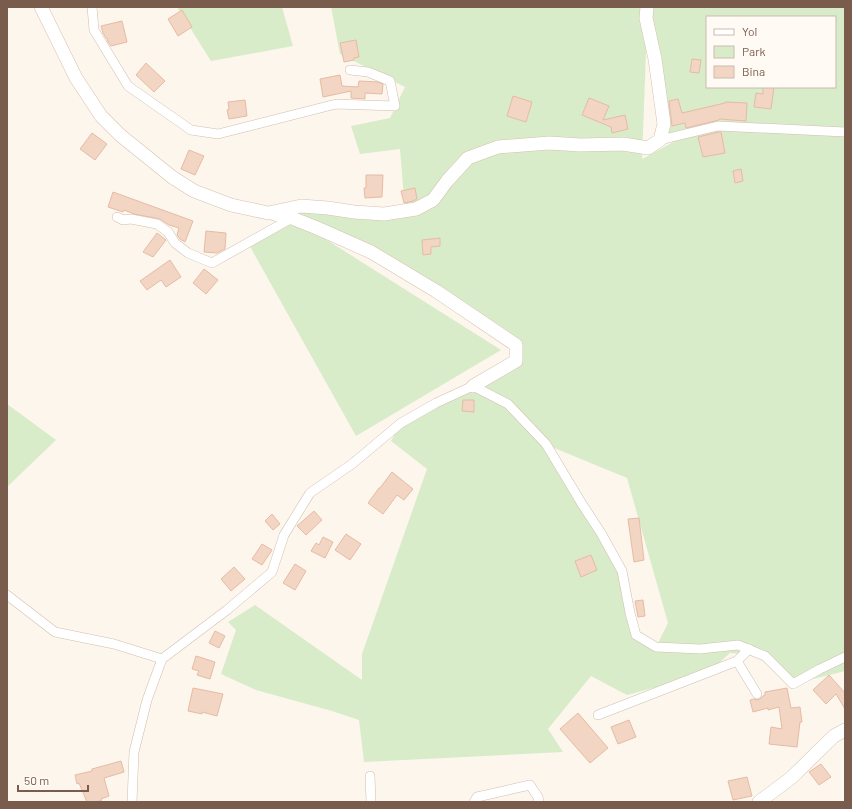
<svg xmlns="http://www.w3.org/2000/svg" width="852" height="809" font-family="Barlow,sans-serif">
	<style>
		.green { fill: #d8ecc9; fill-rule: evenodd }
		.building { fill: #f3d5c3; stroke: #e6bba3 }
		.lines { fill: none; stroke-linecap: round; stroke-linejoin: round }
		.street-casing { stroke: #d1beb0; stroke-width: 10 }
		.secondary-casing { stroke: #d6c0b0; stroke-width: 14 }
		.street { stroke: #fff; stroke-width: 9 }
		.secondary { stroke: #fff; stroke-width: 13 }
	</style>
	<rect width="100%" height="100%" fill="#fdf6ec"/>
	<g class="green">
		<polygon points="177,7 282,7 293,46 211,61"/>
		<path d="M 331,7 L 845,7 L 845,671 L 793,684 L 765,656 L 730,653 L 708,673 L 627,695 L 591,676 L 548,729 L 563,752 L 364,762 L 359,720 L 332,711 L 256,690 L 221,674 L 236,630 L 228,622 L 255,605 L 362,680 L 362,654 L 427,469 L 391,441 L 401,423 L 473,386 L 499,399 L 481,382 L 516,361 L 516,345 L 409,275 L 283,210 L 405,210 L 400,149 L 360,154 L 351,126 L 390,118 L 405,87 L 340,54 ZM 707,17 L 835,17 L 835,87 L 707,87 ZM 647,26 L 660,140 L 677,140 L 642,159 ZM 547,445 L 627,478 L 668,623 L 656,647 L 636,635 L 622,571 Z"/>
		<polygon points="292,218 501,350 356,436 248,243"/>
		<polygon points="7,404 56,440 7,487"/>
	</g>
	<g class="building">
		<polygon points="182,10 192,27 178,36 168,19"/>
		<polygon points="122,21 127,42 111,46 108,42 107,38 106,38 103,33 101,26"/>
		<polygon points="356,40 359,57 354,58 354,60 344,62 340,43"/>
		<polygon points="692,59 701,60 699,73 690,72"/>
		<polygon points="146,63 165,81 154,92 136,75"/>
		<polygon points="340,75 342,86 358,87 359,81 378,82 383,84 382,94 365,93 365,99 351,98 351,91 323,97 320,79"/>
		<polygon points="763,87 774,87 771,109 754,107 756,93 763,94"/>
		<polygon points="513,96 532,102 526,122 507,116"/>
		<polygon points="589,98 609,106 603,120 625,115 628,129 612,133 611,127 582,115"/>
		<polygon points="678,99 682,113 725,103 725,102 747,103 746,121 719,119 719,120 686,128 685,123 672,126 669,101"/>
		<polygon points="245,100 247,116 229,119 227,110 229,109 228,102"/>
		<polygon points="719,132 721,132 725,153 703,157 698,137"/>
		<polygon points="92,133 107,144 95,160 80,149"/>
		<polygon points="189,150 204,156 195,175 181,169"/>
		<polygon points="741,169 743,181 735,183 733,171"/>
		<polygon points="366,175 383,175 382,197 365,198 364,188 366,188"/>
		<polygon points="415,188 417,199 413,201 404,203 401,191"/>
		<polygon points="113,192 193,221 185,242 180,239 177,235 179,228 169,225 160,219 134,214 124,210 123,212 108,207"/>
		<polygon points="206,231 226,233 225,249 217,253 204,252"/>
		<polygon points="157,233 166,240 153,257 143,252"/>
		<polygon points="440,238 440,246 431,247 431,254 423,255 422,240"/>
		<polygon points="170,260 181,277 166,287 161,280 147,290 140,281"/>
		<polygon points="204,269 218,280 206,294 193,283"/>
		<polygon points="463,400 474,400 474,412 462,411"/>
		<polygon points="392,472 413,489 404,500 397,495 383,514 368,503 379,488 380,488"/>
		<polygon points="314,511 322,520 306,535 297,526"/>
		<polygon points="272,514 280,524 273,530 265,521"/>
		<polygon points="639,518 644,560 634,562 628,519"/>
		<polygon points="346,534 361,544 350,560 335,550"/>
		<polygon points="323,537 333,542 325,558 311,551 316,543 319,545"/>
		<polygon points="262,544 272,550 262,565 252,559"/>
		<polygon points="591,555 597,570 581,577 575,561"/>
		<polygon points="295,564 306,571 295,590 283,583"/>
		<polygon points="234,567 245,579 231,591 221,579"/>
		<polygon points="643,600 645,616 638,617 635,601"/>
		<polygon points="215,631 225,636 219,648 209,643"/>
		<polygon points="196,656 215,662 210,679 197,675 199,671 192,669"/>
		<polygon points="829,675 845,693 845,709 836,694 826,704 813,690"/>
		<polygon points="193,688 223,694 217,716 202,712 202,714 188,711"/>
		<polygon points="787,688 791,708 800,707 802,722 800,722 797,747 769,744 771,727 782,729 779,707 768,710 768,708 753,712 750,700 754,699 757,700 760,699 763,696 765,695 765,692"/>
		<polygon points="578,713 608,748 590,763 560,729"/>
		<polygon points="629,720 636,737 618,744 611,727"/>
		<polygon points="121,761 124,772 104,778 109,796 101,799 102,800 97,802 87,802 79,783 77,784 75,775 92,771 92,769"/>
		<polygon points="821,764 831,777 819,785 809,772"/>
		<polygon points="747,777 752,796 733,800 728,781"/>
	</g>
	<g class="lines">
		<defs>
			<g id="street">
				<polyline points="92,7 94,30 128,86 191,130 218,134 336,104 395,106 390,81 368,72 350,70"/>
				<polyline points="660,140 718,126 845,132"/>
				<polyline points="117,217 123,220 131,219 157,224 168,232 175,243 188,253 212,263 292,218"/>
				<polyline points="7,595 55,632 114,644 162,659 227,610 272,572 284,535 310,493 352,464 401,423 436,403 473,386 508,404 546,444 582,504 601,533 622,571 630,613 636,635 656,647 700,649 738,645 765,656 793,684 820,669 845,657"/>
				<polyline points="737,661 757,694"/>
				<polyline points="598,715 737,661 749,649"/>
				<polyline points="370,776 371,802"/>
				<polyline points="132,802 134,752 147,700 162,659"/>
				<polyline points="474,802 477,797 530,785 538,797 539,802"/>
			</g>
			<g id="secondary">
				<polyline points="41,7 76,78 101,116 120,135 172,177 194,191 231,205 268,213 301,206 328,208 354,212 384,214 416,209 433,200 447,181 468,158 498,147 549,143 580,145 623,144 648,148 660,140 664,124 655,59 646,18 647,7"/>
				<polyline points="274,214 292,218 317,228 371,252 436,291 516,345 516,361 473,386"/>
				<polyline points="759,802 791,778 834,736 845,730"/>
			</g>
		</defs>
		<use href="#street" class="street-casing"/>
		<use href="#secondary" class="secondary-casing"/>
		<use href="#street" class="street"/>
		<use href="#secondary" class="secondary"/>
	</g>
	<rect width="852" height="809" fill="none" stroke="#7a5c4d" stroke-width="16"/>
	<rect x="706" y="16" width="130" height="72" fill="#fffaf3" stroke="#cabbb1"/>
	<rect x="714" y="29" width="20" height="6" fill="#ffffff" stroke="#cabbb1"/>
	<text x="742" y="36" font-size="12" fill="#7a5c4d">Yol</text>
	<rect x="714" y="46" width="20" height="12" fill="#d8ecc9" stroke="#cabbb1"/>
	<text x="742" y="56" font-size="12" fill="#7a5c4d">Park</text>
	<rect x="714" y="66" width="20" height="12" fill="#f3d5c3" stroke="#cabbb1"/>
	<text x="742" y="76" font-size="12" fill="#7a5c4d">Bina</text>
	<path d="M18 785v6h70v-6" fill="none" stroke="#7a5c4d" stroke-width="2"/>
	<text x="24" y="785" font-size="12" fill="#7a5c4d" stroke="#fffaf3" stroke-width="3" paint-order="stroke">50 m</text>
</svg>
